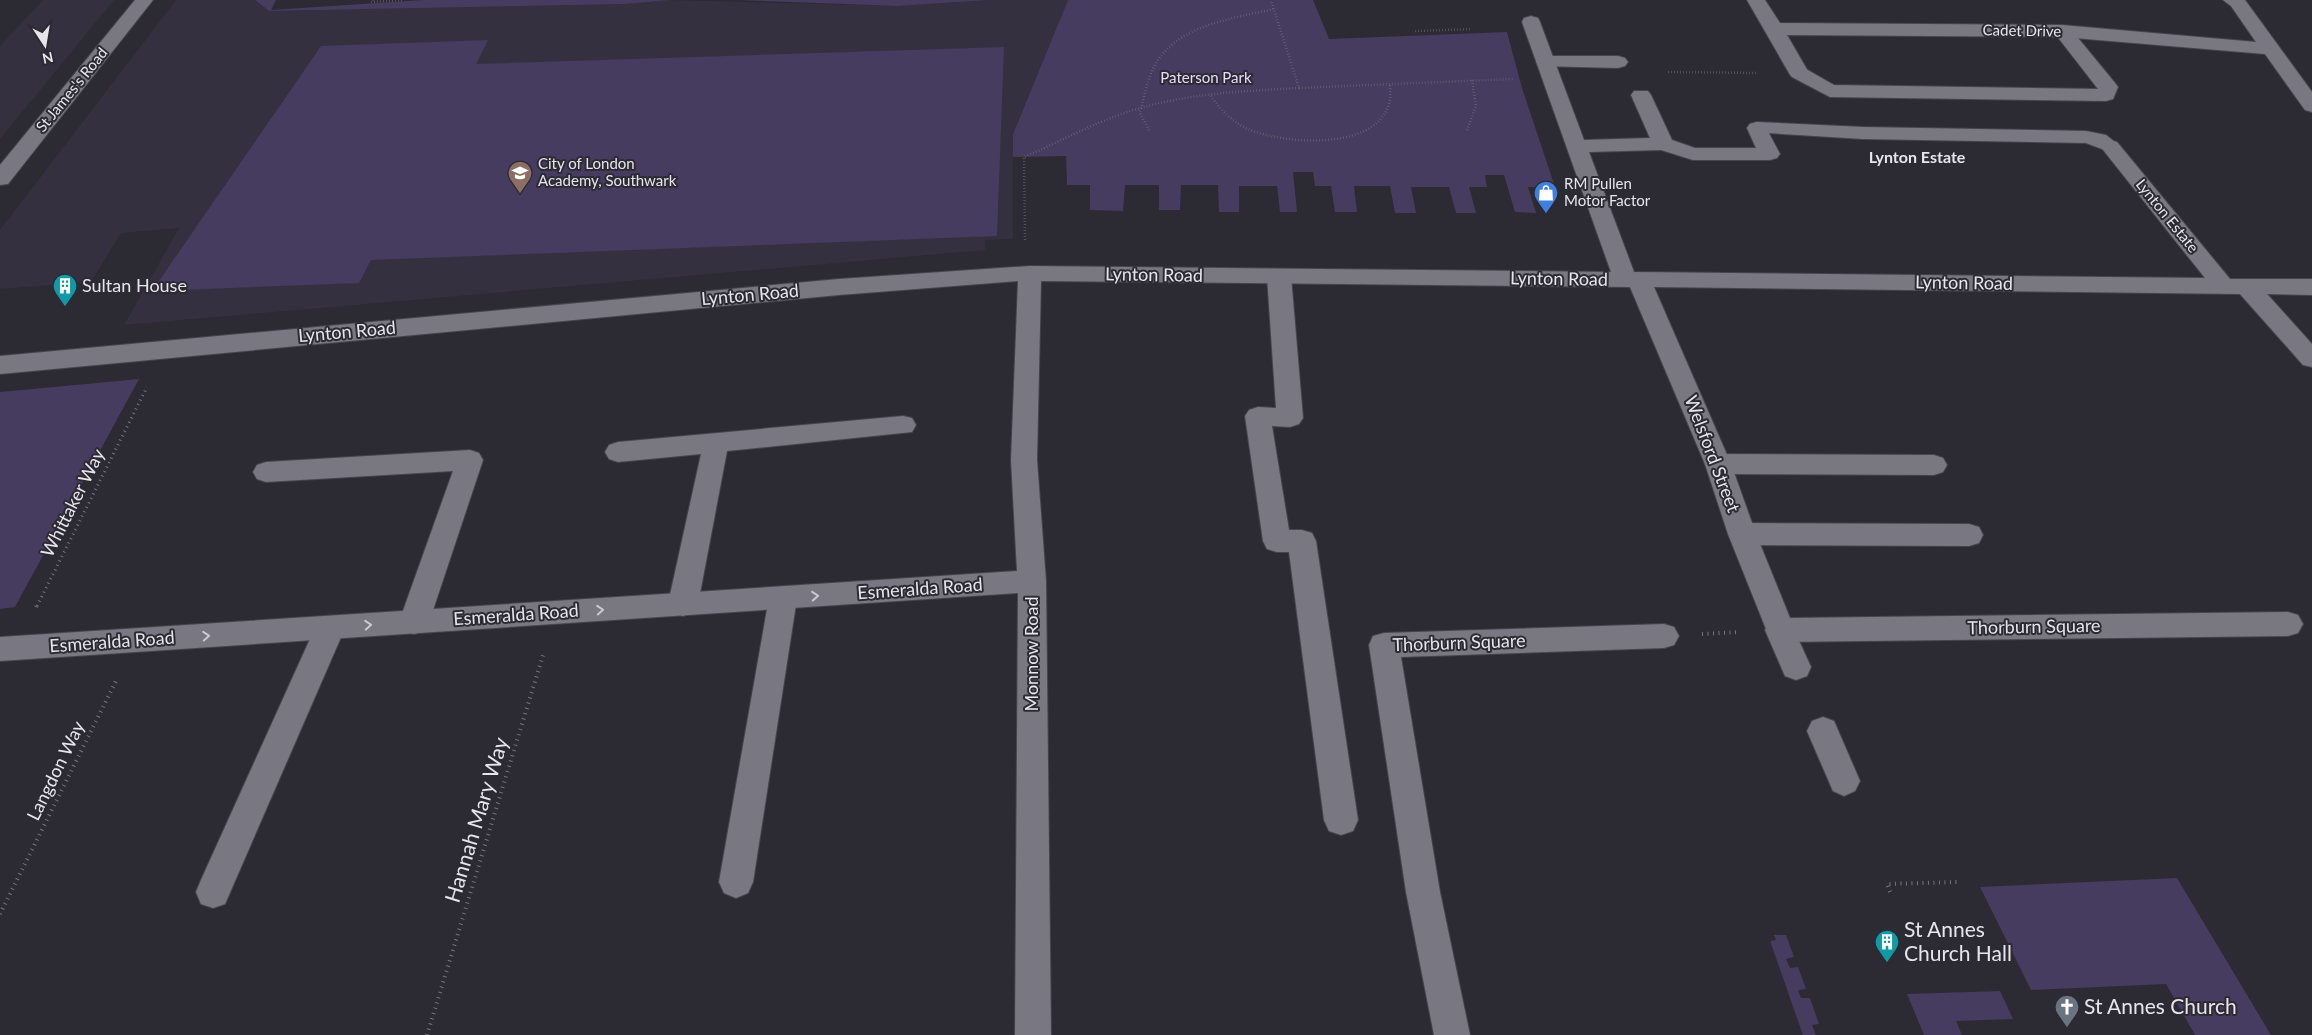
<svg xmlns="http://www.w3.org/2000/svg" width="2312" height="1035" font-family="Lato,sans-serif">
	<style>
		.built { fill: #34303f }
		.green { fill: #453c5f }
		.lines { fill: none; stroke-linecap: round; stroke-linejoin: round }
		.service-casing { stroke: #46454d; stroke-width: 2 }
		.pedestrian-casing { stroke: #46454d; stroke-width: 2 }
		.minor-casing { stroke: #46454d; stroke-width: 2 }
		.tertiary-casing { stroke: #46454d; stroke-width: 2 }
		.path-far2 { stroke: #76747c; stroke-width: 2.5; stroke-dasharray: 0.5 2.5; stroke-linecap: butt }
		.path-far1 { stroke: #76747c; stroke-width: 3; stroke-dasharray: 1 4; stroke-linecap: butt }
		.path { stroke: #76747c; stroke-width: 4; stroke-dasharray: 1 4.5; stroke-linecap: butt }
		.service { fill: #797782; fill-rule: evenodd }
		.pedestrian { fill: #797782; fill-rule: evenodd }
		.minor { fill: #797782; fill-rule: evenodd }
		.tertiary { fill: #797782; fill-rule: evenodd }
		.oneway { stroke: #cbcad1 }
		.labels { text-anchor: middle; stroke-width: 4; stroke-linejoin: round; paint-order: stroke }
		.far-street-label { font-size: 15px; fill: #e6e5eb; stroke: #2c2a33 }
		.far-park-label { font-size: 15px; fill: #e4ddfd; stroke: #2c2a33 }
		.far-poi-label { font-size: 15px; fill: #e6e5eb; stroke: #2c2a33; text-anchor: start }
		.far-neighbourhood-label { font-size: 16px; font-weight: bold; fill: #e6e5eb; stroke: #2c2a33 }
		.street-label { font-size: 18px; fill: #e6e5eb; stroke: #2c2a33 }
		.poi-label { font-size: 18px; fill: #e6e5eb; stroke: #2c2a33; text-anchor: start }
		.near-street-label { font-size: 21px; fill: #e6e5eb; stroke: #2c2a33 }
		.near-poi-label { font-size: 21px; fill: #e6e5eb; stroke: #2c2a33; text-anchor: start }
	</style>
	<rect width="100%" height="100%" fill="#2c2a33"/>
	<g class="built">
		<polygon points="43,0 114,0 0,139 0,46"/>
		<polygon points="176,0 255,0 269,11 626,4 672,0 897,6 990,0 1068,0 1013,134 1013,239 985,240 985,250 124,325 179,228 121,233 91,282 0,289 0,230"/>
	</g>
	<g class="green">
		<polygon points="255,0 276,0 271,10 423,0 672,0 626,4 269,11"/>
		<polygon points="737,0 990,0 897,6"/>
		<polygon points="1068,0 1313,0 1329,39 1507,32 1522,88 1555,187 1528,187 1536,213 1515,212 1504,175 1485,175 1487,187 1469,187 1476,213 1456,213 1449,187 1411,187 1416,213 1395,213 1390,186 1354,186 1357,212 1335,212 1331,186 1315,186 1313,172 1293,172 1297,212 1280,212 1277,186 1239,186 1239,212 1219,212 1218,185 1181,185 1180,210 1159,210 1159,185 1125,185 1123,211 1090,210 1090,185 1067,185 1066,156 1013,157 1013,134"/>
		<polygon points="488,40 476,64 1004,47 997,236 371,260 359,283 152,291 321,46"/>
		<polygon points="139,379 15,607 0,609 0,392"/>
		<polygon points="2177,878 2271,1035 2195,1035 2166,984 2031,990 1980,887"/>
		<polygon points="1774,935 1786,935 1794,957 1786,959 1790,968 1798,967 1806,989 1798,990 1801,998 1810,998 1819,1024 1812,1025 1816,1035 1823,1035 1803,1035 1770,941 1776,940"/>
		<polygon points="2000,991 2013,1019 1956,1021 1962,1035 1924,1035 1907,994"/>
	</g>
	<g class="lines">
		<defs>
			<g id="service">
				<polygon points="2062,25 2069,27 2115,83 2118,87 2113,99 2106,101 1830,97 1792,77 1789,73 1792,69 1806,69 1834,85 2098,89 2053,31 2055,27"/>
				<polygon points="1546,56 1618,56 1625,58 1628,62 1625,66 1618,68 1539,66 1536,62 1539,58"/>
				<polygon points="1757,122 1863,127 2086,131 2106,135 2120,146 2117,150 2110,152 2086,143 1863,139 1750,132 1747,128 1750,124"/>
				<polygon points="1279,269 1287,271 1291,276 1303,418 1299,424 1290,427 1272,426 1289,530 1302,530 1312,533 1316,541 1358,820 1353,831 1341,835 1329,831 1324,820 1289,552 1277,552 1267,549 1263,541 1245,416 1249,410 1258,407 1276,408 1267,276 1271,271"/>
				<polygon points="903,416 912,418 916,425 912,432 727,451 698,604 693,612 683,616 673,612 668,604 701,454 618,462 609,459 605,452 609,445 618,442"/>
				<polygon points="470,450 479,453 483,460 429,622 424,631 414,634 404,631 399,622 453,471 266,482 257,479 253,472 257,465 266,462"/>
				<polygon points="1718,454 1934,455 1943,458 1947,465 1943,472 1934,475 1718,474 1709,471 1705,464 1709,457"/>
				<polygon points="1742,523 1969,524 1979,527 1983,535 1979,543 1969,546 1742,545 1732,542 1728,534 1732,526"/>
				<polygon points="783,586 793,590 797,598 753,882 748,893 736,898 724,893 719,882 769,598 773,590"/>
				<polygon points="330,616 340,619 345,628 225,904 213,908 201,904 196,892 201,880 315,628 320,619"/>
			</g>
			<g id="pedestrian">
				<polygon points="1780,618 1790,621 1811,667 1807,676 1796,680 1785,676 1765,630 1770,621"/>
				<polygon points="1823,717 1834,721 1860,781 1855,791 1844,796 1833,791 1807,731 1812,721"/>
			</g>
			<g id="minor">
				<polygon points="1747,0 1765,0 1780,23 2062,25 2256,42 2231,6 2223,0 2245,0 2312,92 2312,112 2305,110 2265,54 2062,37 1787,35 1809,73 1806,77 1792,77 1789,73"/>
				<polygon points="1531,16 1538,18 1540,22 1584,140 1650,138 1631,95 1634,91 1648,91 1651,95 1672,140 1695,148 1756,148 1747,128 1750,124 1757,122 1764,124 1780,154 1777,158 1770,160 1693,160 1661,150 1589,152 1634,272 2205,278 2100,146 2103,142 2110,140 2117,142 2230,279 2312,279 2312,295 2267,294 2312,344 2312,367 2303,365 2240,294 1654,287 1731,464 1756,534 1790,618 2288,612 2298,615 2303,624 2298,633 2288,636 1780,642 1770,639 1728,534 1705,464 1630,287 1041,281 1037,460 1046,581 1051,1035 1015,1035 1018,593 0,661 0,637 1017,571 1011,460 1018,281 839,295 0,374 0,356 839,279 1030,266 1611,272 1522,22 1524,18"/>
				<polygon points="1664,624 1674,627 1679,636 1674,645 1664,648 1401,657 1440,892 1470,1035 1434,1035 1406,892 1369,645 1373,636 1384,633"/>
			</g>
			<polygon id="tertiary" points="135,0 153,0 8,184 0,185 0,165"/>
		</defs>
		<use href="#service" class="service-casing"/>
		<use href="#pedestrian" class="pedestrian-casing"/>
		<use href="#minor" class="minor-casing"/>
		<use href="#tertiary" class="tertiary-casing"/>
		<g class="path-far2">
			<polyline points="373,0 371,2 402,0"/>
			<polyline points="1415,31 1472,29"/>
			<polyline points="1668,72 1757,73"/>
			<polyline points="1299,88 1514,79"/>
			<path d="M 1211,96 C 1220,109 1232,122 1248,129 C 1283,144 1371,151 1388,107 C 1391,101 1390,91 1390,84"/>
			<path d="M 1149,130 L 1140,113 C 1144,97 1147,80 1155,65 C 1177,25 1234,18 1274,9"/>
			<polyline points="1467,130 1476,106 1472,80"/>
			<path d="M 1025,240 L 1024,157 C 1064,140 1102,118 1144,107 C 1194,93 1247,91 1299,88 L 1271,0"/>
		</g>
		<polyline class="path-far1" points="37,606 147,387"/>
		<g class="path">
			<polyline points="36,607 37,604"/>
			<polyline points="1702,634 1739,632"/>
			<polyline points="1890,892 1887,884 1958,882"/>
			<polyline points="0,914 116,681"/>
			<polyline points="427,1035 544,652"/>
		</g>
		<use href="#service" class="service"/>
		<use href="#pedestrian" class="pedestrian"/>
		<use href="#minor" class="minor"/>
		<use href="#tertiary" class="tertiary"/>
	</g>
	<defs><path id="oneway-chevron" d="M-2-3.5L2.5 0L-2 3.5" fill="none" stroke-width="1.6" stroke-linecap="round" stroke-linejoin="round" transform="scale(1.25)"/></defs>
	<g class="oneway">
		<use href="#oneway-chevron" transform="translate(815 596) rotate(-4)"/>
		<use href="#oneway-chevron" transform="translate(600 610) rotate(-4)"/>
		<use href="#oneway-chevron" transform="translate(368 625) rotate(-4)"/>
		<use href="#oneway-chevron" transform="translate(206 636) rotate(-4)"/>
	</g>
	<defs>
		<symbol id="school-pin" viewBox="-11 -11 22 30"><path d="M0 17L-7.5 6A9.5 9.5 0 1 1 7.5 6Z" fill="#8d6e63" stroke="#2c2a33"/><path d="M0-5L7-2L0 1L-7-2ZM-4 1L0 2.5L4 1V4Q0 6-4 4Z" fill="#fff"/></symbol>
		<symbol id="shop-pin" viewBox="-11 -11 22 30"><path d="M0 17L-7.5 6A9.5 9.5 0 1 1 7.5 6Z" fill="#3f7fe0" stroke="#2c2a33"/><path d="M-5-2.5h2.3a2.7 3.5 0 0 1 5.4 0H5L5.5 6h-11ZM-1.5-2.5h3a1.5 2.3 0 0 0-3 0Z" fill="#fff"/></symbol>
		<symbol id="building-pin" viewBox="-11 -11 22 30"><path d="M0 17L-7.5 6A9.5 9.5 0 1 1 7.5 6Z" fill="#0f9aa8" stroke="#2c2a33"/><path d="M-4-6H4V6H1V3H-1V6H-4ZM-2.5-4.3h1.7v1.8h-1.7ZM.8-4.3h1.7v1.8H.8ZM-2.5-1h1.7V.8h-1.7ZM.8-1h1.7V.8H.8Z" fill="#fff"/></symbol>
		<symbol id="church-pin" viewBox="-11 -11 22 30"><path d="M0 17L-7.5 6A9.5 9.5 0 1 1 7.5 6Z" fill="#6b7280" stroke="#2c2a33"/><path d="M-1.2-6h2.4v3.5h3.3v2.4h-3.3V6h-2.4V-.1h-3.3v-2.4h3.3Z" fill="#fff"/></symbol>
	</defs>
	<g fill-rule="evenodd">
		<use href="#school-pin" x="506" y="159" width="28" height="38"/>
		<use href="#shop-pin" x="1532" y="179" width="28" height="38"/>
		<use href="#building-pin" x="51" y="272" width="28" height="38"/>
		<use href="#building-pin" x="1873" y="928" width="28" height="38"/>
		<use href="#church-pin" x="2053" y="993" width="28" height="38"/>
	</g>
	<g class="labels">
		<g class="far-street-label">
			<text transform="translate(2022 31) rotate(1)" y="5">Cadet Drive</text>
			<text transform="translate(72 90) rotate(-51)" y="5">St James's Road</text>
			<text transform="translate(2167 216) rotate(51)" y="5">Lynton Estate</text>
		</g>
		<g class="far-park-label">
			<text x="1206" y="83">Paterson Park</text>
		</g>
		<g class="far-poi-label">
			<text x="538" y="169">City of London<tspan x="538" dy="17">Academy, Southwark</tspan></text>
			<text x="1564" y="189">RM Pullen<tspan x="1564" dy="17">Motor Factor</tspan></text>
		</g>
		<g class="far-neighbourhood-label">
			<text x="1917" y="163">Lynton Estate</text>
		</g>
		<g class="street-label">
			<text transform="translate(1154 275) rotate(1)" y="6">Lynton Road</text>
			<text transform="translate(1559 279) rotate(1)" y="6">Lynton Road</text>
			<text transform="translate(1964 283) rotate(1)" y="6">Lynton Road</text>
			<text transform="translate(750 295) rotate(-5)" y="6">Lynton Road</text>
			<text transform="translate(347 332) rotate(-5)" y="6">Lynton Road</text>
			<text transform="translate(1712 454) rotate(69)" y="6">Welsford Street</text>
			<text transform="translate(73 503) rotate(-63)" y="6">Whittaker Way</text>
			<text transform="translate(920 589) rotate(-4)" y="6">Esmeralda Road</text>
			<text transform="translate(516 615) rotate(-4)" y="6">Esmeralda Road</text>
			<text transform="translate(2034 627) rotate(-1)" y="6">Thorburn Square</text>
			<text transform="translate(112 642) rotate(-4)" y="6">Esmeralda Road</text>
			<text transform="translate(1459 643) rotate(-2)" y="6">Thorburn Square</text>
			<text transform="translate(1032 654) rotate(-90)" y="6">Monnow Road</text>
			<text transform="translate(56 771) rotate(-64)" y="6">Langdon Way</text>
		</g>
		<g class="poi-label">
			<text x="82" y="292">Sultan House</text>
		</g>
		<g class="near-street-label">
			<text transform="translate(477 820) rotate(-73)" y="7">Hannah Mary Way</text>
		</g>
		<g class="near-poi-label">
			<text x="1904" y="937">St Annes<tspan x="1904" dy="24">Church Hall</tspan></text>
			<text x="2084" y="1014">St Annes Church</text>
		</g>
	</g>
	<g transform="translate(45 45) rotate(168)" stroke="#2c2a33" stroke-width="4" paint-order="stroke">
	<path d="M0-4L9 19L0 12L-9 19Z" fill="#e6e5eb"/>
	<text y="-8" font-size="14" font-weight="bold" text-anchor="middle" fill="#e6e5eb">N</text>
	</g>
</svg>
